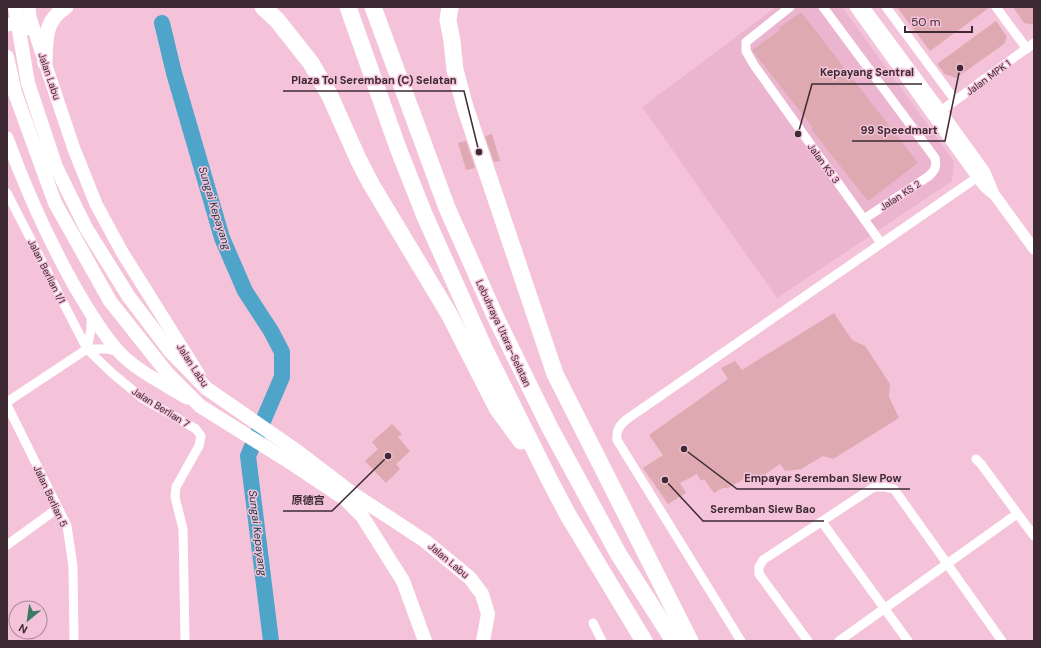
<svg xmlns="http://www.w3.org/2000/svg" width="1041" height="648" font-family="'DM Sans','Noto Sans SC',sans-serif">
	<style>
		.built { fill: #ecb5cf }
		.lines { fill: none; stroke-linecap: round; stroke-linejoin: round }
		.river { stroke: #4fa4c9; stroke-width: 16 }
		.building { fill: #dea9b0 }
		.minor { stroke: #fff; stroke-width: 9 }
		.tertiary { stroke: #fff; stroke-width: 11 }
		.secondary { stroke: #fff; stroke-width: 13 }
		.primary { stroke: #fff; stroke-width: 14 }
		.trunk { stroke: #fff; stroke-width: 15 }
		.motorway { stroke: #fff; stroke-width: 17 }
		.labels { text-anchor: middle; stroke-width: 3; stroke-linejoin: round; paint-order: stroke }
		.street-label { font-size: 10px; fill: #3d2a33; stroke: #f4c3d9 }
		.water-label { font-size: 11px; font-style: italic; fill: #153b4b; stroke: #f4c3d9 }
		.leader { fill: none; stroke: #3d2a33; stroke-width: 1.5 }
		.callout-dot { fill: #3d2a33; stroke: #f4c3d9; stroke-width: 1.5 }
		.callout-label { font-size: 11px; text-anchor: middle; font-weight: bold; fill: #3d2a33; stroke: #f4c3d9; stroke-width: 3; stroke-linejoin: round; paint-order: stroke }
	</style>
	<rect width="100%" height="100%" fill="#f4c3d9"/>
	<polygon class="built" points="776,7 842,7 954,161 952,181 777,298 642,107"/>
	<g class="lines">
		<polyline class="river" points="162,23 174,73 222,238 245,291 271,331 282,352 282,377 248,456 271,641"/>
	</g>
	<g class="building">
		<polygon points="897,7 990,7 930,51"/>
		<polygon points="1013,7 1034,7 1034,25 1024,23"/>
		<polygon points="801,12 918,163 868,201 811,129 813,128 752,50 780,30 779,28"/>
		<polygon points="996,21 1007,37 1004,44 956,78 945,74 937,64"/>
		<polygon points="492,134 500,161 494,162 485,136"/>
		<polygon points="466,141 475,168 466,170 458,143"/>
		<polygon points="834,313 852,340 865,346 890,384 889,397 899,418 833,459 823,456 801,469 785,471 780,464 758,479 751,475 728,488 723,488 714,493 704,479 701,481 697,474 680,483 686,493 668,504 643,468 663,455 649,435 728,379 721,368 735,361 742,370"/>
		<polygon points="392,424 402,434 398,437 410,451 396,464 400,469 386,483 365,461 378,449 372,442"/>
	</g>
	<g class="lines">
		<g class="minor">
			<polyline points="790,7 746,42 746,51 754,65 881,243"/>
			<path d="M 823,7 L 935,158 C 937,167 935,170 929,176 L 864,219"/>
			<polyline points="886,7 955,100"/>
			<polyline points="996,7 1027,49"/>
			<polyline points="941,111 1034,43"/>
			<polyline points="7,193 87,349 112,373 142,398 196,429 201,436 199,446 176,487 175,497 183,529 185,641"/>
			<polyline points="87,349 91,329 91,315"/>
			<polyline points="7,402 87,349 107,349 119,352"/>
			<polyline points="7,405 67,526 73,566 74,641"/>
			<polyline points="976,459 981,464 1034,536"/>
			<polyline points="822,522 908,641"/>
			<polyline points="7,545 58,508"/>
			<polyline points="593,623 602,641"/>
			<path d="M 741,641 L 617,440 C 616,430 619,426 627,419 L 982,174"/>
			<polyline points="808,641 759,574 759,567 763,560 874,487 885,487 894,489 1002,641"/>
			<polyline points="839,641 1017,514"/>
		</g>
		<g class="tertiary">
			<polyline points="855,7 977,177 985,187 992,193"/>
			<polyline points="864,7 941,111 985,172 994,194 1034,249"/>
		</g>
		<g class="secondary">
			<polyline points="29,7 30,17 38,42 74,149 96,204 122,252 199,375"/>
			<polyline points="7,25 18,23 26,29"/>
			<path d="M 7,138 C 26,190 48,239 75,287 C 88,309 102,333 119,352 C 137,371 164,384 187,398"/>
		</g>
		<g class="primary">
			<polyline points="15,7 28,83 56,167 86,228 129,297 170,351 206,388 297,451 352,493 425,541 470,578 482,594 488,614 483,641"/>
			<polyline points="7,57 15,93 55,203 110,301 168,374 200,406 285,459 345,499 362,516 403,581 425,641"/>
		</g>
		<path class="trunk" d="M 45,63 C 46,39 44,21 66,7"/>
		<g class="motorway">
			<polyline points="263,7 277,20 311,63 330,96 359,161 371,184 449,314 497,408 521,441"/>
			<polyline points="348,7 398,148 424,214 484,348 550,481 568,515 644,641"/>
			<polyline points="373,7 447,208 496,318 550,428 619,555 674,641"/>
			<polyline points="450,7 448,20 452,41 455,70 465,107 555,374 690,641"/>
		</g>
	</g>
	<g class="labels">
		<g class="street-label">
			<text transform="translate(50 76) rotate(71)" y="4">Jalan Labu</text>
			<text transform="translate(988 77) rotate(-36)" y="4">Jalan MPK 1</text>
			<text transform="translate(824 163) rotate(54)" y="4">Jalan KS 3</text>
			<text transform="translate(900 195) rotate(-33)" y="4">Jalan KS 2</text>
			<text transform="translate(47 271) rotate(63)" y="4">Jalan Berlian 1/1</text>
			<text transform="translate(504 333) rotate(65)" y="4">Lebuhraya Utara–Selatan</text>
			<text transform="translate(193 365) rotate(57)" y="4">Jalan Labu</text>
			<text transform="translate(161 407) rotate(32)" y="4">Jalan Berlian 7</text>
			<text transform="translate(51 496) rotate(65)" y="4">Jalan Berlian 5</text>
			<text transform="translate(449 560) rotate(40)" y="4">Jalan Labu</text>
		</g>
		<g class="water-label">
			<text transform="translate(215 208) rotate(73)" y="4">Sungai Kepayang</text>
			<text transform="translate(258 533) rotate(83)" y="4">Sungai Kepayang</text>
		</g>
	</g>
	<path class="leader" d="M798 134L812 84H922M479 152L464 91H283M960 68L945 141H852M684 449L737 489H910M388 456L332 511H283M665 480L703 521H824"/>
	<g class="callout-dot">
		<circle cx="798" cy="134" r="4"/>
		<circle cx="479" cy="152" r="4"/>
		<circle cx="960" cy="68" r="4"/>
		<circle cx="684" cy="449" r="4"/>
		<circle cx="388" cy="456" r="4"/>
		<circle cx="665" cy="480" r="4"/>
	</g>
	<g class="callout-label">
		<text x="867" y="76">Kepayang Sentral</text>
		<text x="374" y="84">Plaza Tol Seremban (C) Selatan</text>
		<text x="899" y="134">99 Speedmart</text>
		<text x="823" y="482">Empayar Seremban Siew Pow</text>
		<text x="308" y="504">原德宫</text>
		<text x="763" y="513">Seremban Siew Bao</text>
	</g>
	<rect width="1041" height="648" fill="none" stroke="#3d2a33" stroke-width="16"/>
	<g transform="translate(28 620) rotate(209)"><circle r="19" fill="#f4c3d9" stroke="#ab8697"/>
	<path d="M0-3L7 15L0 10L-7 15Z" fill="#3d7a65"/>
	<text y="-6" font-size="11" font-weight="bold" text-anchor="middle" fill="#3d2a33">N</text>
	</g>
	<path d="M905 26v6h67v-6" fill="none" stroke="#3d2a33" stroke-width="2"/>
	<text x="911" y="26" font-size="12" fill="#3d2a33" stroke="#f4c3d9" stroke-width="3" paint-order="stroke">50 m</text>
</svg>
